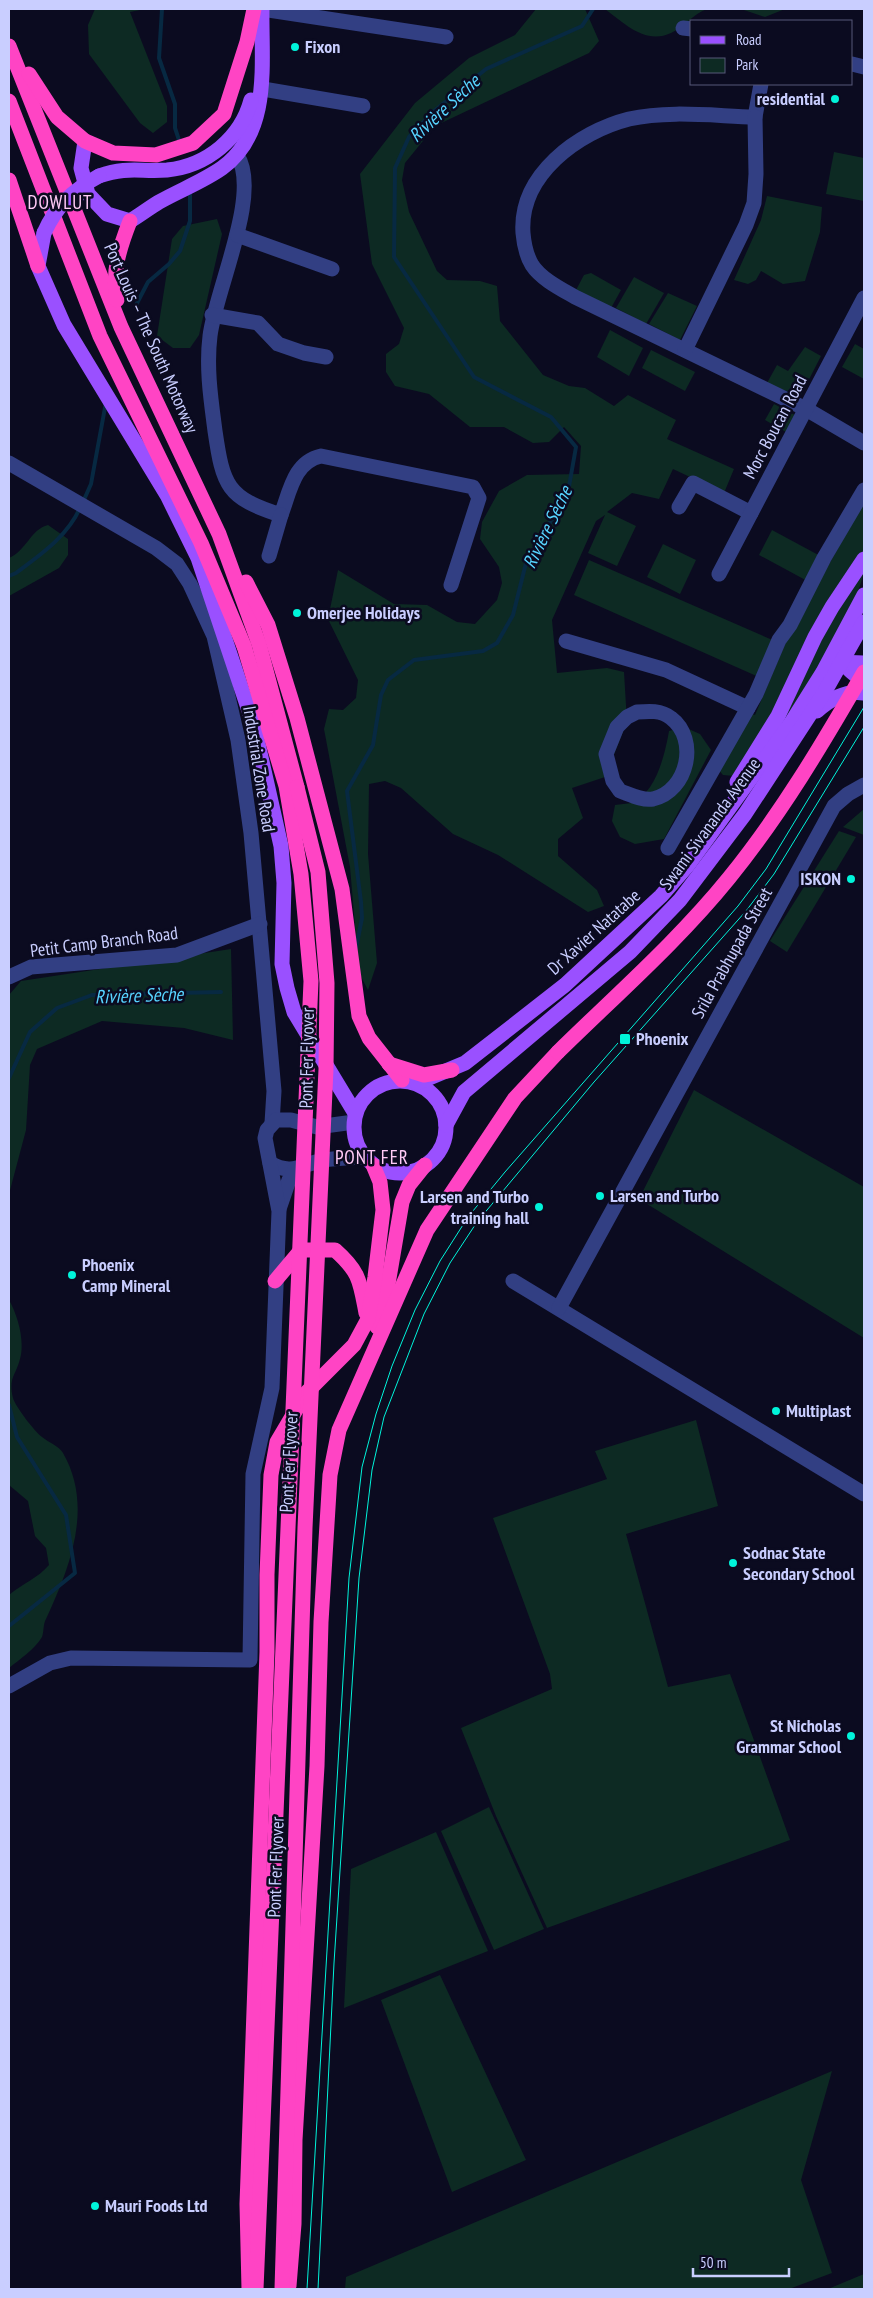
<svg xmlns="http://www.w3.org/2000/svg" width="873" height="2298" font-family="'PT Sans Narrow',sans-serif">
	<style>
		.green { fill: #0d2a23 }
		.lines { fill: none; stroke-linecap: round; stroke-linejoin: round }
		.stream { stroke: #072942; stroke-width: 4 }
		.minor { stroke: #323f83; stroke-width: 15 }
		.major { stroke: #9a50ff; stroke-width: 15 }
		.highway { stroke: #ff44c4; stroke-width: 15 }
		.tram { stroke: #00f4da; stroke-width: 1 }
		.major-bridge { stroke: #9a50ff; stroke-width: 15 }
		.highway-bridge { stroke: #ff44c4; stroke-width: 15 }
		.poi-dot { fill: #00f4da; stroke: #0b0b20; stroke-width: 2 }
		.labels { text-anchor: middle; stroke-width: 5; stroke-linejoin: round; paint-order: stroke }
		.poi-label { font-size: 18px; font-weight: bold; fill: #c9ceff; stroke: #0b0b20; text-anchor: start }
		.street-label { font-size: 18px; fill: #c9ceff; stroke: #0b0b20 }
		.water-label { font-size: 19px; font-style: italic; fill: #57d4ff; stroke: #0b0b20 }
		.neighbourhood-label { font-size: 19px; letter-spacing: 1px; fill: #ffcbf7; stroke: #0b0b20 }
	</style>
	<rect width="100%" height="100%" fill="#0b0b20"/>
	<g class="green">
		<polygon points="95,9 145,9 130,12 167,106 167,122 153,133 140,123 89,54 88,25"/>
		<polygon points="536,9 585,9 599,41 589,53 435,126 405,163 402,180 409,212 437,271 447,280 480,281 497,286 500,321 543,375 569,386 585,388 614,406 628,395 676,420 667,439 734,469 724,493 673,469 659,499 632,493 607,512 636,526 617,566 588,553 605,515 596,521 552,620 557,673 607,668 624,672 627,722 605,777 572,788 583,818 558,839 558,856 597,890 604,906 588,912 498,855 453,834 401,788 385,781 369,784 368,854 377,963 368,990 359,973 350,867 324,729 329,709 343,710 356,698 358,680 328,619 338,570 394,604 427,605 457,622 475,624 497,600 502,583 499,567 480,539 482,522 499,491 527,475 579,474 581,446 564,427 549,442 533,443 504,427 470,427 429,394 395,386 386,372 386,354 399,344 404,328 372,264 360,174 415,103 469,58 515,35"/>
		<path d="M 605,9 L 707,9 C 693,14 684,27 671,33 C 645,45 624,23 605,9 Z"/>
		<polygon points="741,9 785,9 765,17"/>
		<polygon points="834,152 864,158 864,201 826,194"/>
		<polygon points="767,196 822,207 820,232 805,281 783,284 761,271 756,280 748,284 734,280 761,220"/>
		<polygon points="217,219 222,234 199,335 190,348 173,348 157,336 172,239 183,226"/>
		<polygon points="591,273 621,290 611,308 576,290 584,275"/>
		<polygon points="634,277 664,293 646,324 616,308"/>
		<polygon points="668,293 697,306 680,340 649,324"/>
		<polygon points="610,330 643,348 629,376 597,357"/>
		<polygon points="855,344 864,349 864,379 842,367"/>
		<polygon points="805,347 821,356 800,397 767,383 777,365 788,371"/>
		<polygon points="651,350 695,372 685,391 642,368"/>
		<polygon points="774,404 795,415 786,432 765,420"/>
		<polygon points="863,504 864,504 864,551 769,720 734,776 723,775 716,767 746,711 755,715 788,637"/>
		<path d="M 48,525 L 68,539 L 68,555 L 59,568 L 9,596 L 9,558 C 26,551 31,529 48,525 Z"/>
		<polygon points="772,530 824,558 811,583 759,555"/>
		<polygon points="663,544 696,560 680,594 647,577"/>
		<polygon points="589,560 777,642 761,678 574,595"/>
		<path d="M 864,566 C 864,602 801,693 780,727 L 806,660 Z"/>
		<path d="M 684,727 L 700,734 L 711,750 L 664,839 L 635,844 L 620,837 L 612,821 L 615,805 C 620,804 627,804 631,803 C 656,794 665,754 669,731 Z"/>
		<polygon points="864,809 864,835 843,827"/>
		<polygon points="839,831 856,837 787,952 770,941"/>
		<polygon points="231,949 233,1040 184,1028 102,1021 37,1049 30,1065 26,1130 9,1194 9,995 21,981"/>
		<polygon points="694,1090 864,1187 864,1338 639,1199"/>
		<path d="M 9,1300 C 18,1316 25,1341 20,1359 C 16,1375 8,1378 13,1398 C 15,1406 35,1432 42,1437 C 48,1442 59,1446 63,1453 C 94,1507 70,1567 46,1619 C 43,1624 44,1632 42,1637 C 35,1649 19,1660 9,1668 L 9,1595 C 22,1584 38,1578 49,1565 L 46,1548 L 35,1536 L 28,1501 L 9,1485 Z"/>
		<polygon points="696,1420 718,1506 626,1534 668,1687 730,1674 790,1840 547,1928 496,1816 461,1728 552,1689 550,1674 493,1518 607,1479 595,1451"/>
		<polygon points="489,1807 544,1929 494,1950 441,1831"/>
		<polygon points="436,1832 488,1951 344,2008 351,1869"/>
		<polygon points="440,1975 526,2160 452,2192 381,2000"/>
		<polygon points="832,2071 801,2180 832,2273 789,2289 345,2289 346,2277"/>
		<polygon points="864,2274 864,2289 828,2289"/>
	</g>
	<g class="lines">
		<g class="stream">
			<polyline points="162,9 159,58 175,104 175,128 180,143"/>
			<polyline points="135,307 148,282 169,264 180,251 190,221 190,191"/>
			<polyline points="83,502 91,484 106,402"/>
			<path d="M 9,576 L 16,573 C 40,555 67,537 80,508"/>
			<polyline points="356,948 362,918 361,902 347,791 373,745 381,695 388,680 414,660 483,651 497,643 513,615 526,563 568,492 576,447 551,417 474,377 394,257 395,168 409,137 434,111 486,69 582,26 593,9"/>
			<polyline points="9,1078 30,1032 57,1008 92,995 221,992"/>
			<polyline points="9,1405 17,1437 66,1515 75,1573 9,1626"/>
		</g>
		<g class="minor">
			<polyline points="262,9 446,37"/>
			<polyline points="683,28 692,29"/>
			<polyline points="852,64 864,67"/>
			<path d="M 761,84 L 755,117 C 714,116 669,110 629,119 C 578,132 519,175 523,233 C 524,245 526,255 532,265 C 541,279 561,289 575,297 L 806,409 L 864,443"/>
			<polyline points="263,89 363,106"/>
			<path d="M 237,155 C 262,193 215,291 210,336 C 206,368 211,400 215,431 C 223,486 227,498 281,515 C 290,491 294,462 321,456 L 473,487 L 479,498 L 451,585"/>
			<polyline points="237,235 332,269"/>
			<polyline points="212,315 258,323 278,344 304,353 326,357"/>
			<polyline points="685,350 746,225 754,203 756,174 755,117"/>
			<polyline points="9,463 156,548 177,564 190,584 214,636 238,740 251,833 274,1091 272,1123"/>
			<polyline points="679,507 693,483 751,513"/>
			<polyline points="269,556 281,515"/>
			<polyline points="719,574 864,298"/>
			<polyline points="566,641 666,670 748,708"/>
			<path d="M 637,712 C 649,711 661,710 671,718 C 699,739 688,791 653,799 C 642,801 629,794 620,791 L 613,781 L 606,754 L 617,727 L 627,717 Z"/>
			<polyline points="668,848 756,694 779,640 790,625 824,558 864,490"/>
			<polyline points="9,977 31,967 177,955 260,924"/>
			<path d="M 270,1163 C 292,1176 302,1164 324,1160 C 337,1158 351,1158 364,1157"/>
			<polyline points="279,1209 289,1180 295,1169"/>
			<polyline points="513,1281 864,1494"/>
			<polyline points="559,1308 834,806 848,794 864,785"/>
			<polyline points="9,1686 50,1663 71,1658 250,1660 253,1474 272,1388 279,1211 265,1138 267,1130 276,1120 291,1120 317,1127 354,1122"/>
		</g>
		<g class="major">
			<path d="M 85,141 L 81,168 L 88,194 L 107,214 L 130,221 C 140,215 149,208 159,202 C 180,190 202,182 222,168 C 272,132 261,62 262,9"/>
			<path d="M 99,176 C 128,166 140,172 167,170 C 207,166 241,138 251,100"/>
			<polyline points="44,233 38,266 64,325 167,495 198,558 254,726 281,846 284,883 282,964 287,988 294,1012 355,1113"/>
			<path d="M 840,652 C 842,666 853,674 864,681"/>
			<polyline points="836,662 864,663"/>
			<path d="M 817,711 C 830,699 846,690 864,693"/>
			<polyline points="737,782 778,716 815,637 832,607 864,559"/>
			<circle cx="400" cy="1127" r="46"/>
			<polyline points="417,1083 465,1063 565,985 661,896 688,865 791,723 823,672 864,595"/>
			<polyline points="446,1125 464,1092 630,952 680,900 745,814 824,693 864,622"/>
		</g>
		<g class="highway">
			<polyline points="9,46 121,327 219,534 259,644 297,787"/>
			<polyline points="29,74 57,117 85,141 113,153 156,155 193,143 224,114 247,42 254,9"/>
			<polyline points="9,101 100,336 201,543 244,646"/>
			<polyline points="9,180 38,266"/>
			<path d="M 117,300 C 112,271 119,249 130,221"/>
			<polyline points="246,582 268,625 297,718 342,889 359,1016 369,1038 402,1080"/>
			<polyline points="389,1064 424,1075 452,1070"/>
			<path d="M 275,1281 L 301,1250 L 335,1250 C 360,1272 360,1282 366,1313"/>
			<polyline points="377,1327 387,1290 402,1202 409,1185 425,1165"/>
			<polyline points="289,2286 294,2224 295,2140 317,1766 321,1622 330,1475 339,1430 427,1230 515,1098 558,1052"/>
			<polyline points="249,2289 247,2204 267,1652 267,1575 271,1475 277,1442 306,1393 354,1345 368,1319 375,1277 383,1210 380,1182 373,1165"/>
		</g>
		<g class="tram">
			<polyline points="307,2289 349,1578 362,1467 376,1414 392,1366 415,1310 440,1261 468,1217 505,1172 738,906 766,869 864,707"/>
			<polyline points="318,2289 334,1963 359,1578 372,1470 384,1417 424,1314 450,1263 477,1222 594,1082 746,911 774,874 864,727"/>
		</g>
		<path class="major-bridge" d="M 44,233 C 56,206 73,190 99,176"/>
		<g class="highway-bridge">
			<polyline points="244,646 286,786 301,874 311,981 256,2289"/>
			<path d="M 558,1052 C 616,995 678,941 729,878 C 781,814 823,743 864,672"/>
			<polyline points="282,2289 305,1528 326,1069 327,983 318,872 297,787"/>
		</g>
	</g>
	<g class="poi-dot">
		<circle cx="295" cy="47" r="5"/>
		<circle cx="835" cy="99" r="5"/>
		<circle cx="297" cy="613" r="5"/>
		<circle cx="851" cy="879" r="5"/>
		<rect x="619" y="1033" width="12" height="12" rx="2.5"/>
		<circle cx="600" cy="1196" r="5"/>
		<circle cx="539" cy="1207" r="5"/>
		<circle cx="72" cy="1275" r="5"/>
		<circle cx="776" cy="1411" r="5"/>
		<circle cx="733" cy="1563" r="5"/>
		<circle cx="851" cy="1736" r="5"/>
		<circle cx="95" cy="2206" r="5"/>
	</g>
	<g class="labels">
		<g class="poi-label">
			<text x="305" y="53">Fixon</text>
			<text x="825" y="105" text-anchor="end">residential</text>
			<text x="307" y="619">Omerjee Holidays</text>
			<text x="841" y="885" text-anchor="end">ISKON</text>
			<text x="636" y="1045">Phoenix</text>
			<text x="610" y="1202">Larsen and Turbo</text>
			<text x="529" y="1203" text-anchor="end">Larsen and Turbo<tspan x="529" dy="21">training hall</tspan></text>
			<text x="82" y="1271">Phoenix<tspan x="82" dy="21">Camp Mineral</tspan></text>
			<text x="786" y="1417">Multiplast</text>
			<text x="743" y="1559">Sodnac State<tspan x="743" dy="21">Secondary School</tspan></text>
			<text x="841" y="1732" text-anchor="end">St Nicholas<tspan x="841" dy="21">Grammar School</tspan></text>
			<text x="105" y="2212">Mauri Foods Ltd</text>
		</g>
		<g class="street-label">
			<text transform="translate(151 338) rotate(66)" y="6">Port Louis – The South Motorway</text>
			<text transform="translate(775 427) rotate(-62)" y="6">Morc Boucan Road</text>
			<text transform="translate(259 769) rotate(81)" y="6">Industrial Zone Road</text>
			<text transform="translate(710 824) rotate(-54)" y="6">Swami Sivananda Avenue</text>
			<text transform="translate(594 932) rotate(-42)" y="6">Dr Xavier Natatabe</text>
			<text transform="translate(104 942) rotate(-7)" y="6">Petit Camp Branch Road</text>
			<text transform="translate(732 953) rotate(-61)" y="6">Srila Prabhupada Street</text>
			<text transform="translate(307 1058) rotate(-89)" y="6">Pont Fer Flyover</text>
			<text transform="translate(289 1462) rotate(-87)" y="6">Pont Fer Flyover</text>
			<text transform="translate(276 1867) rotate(-88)" y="6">Pont Fer Flyover</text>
		</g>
		<g class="water-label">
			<text transform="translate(444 108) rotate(-43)" y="7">Rivière Sèche</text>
			<text transform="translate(547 527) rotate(-64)" y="7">Rivière Sèche</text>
			<text transform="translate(139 995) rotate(-2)" y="7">Rivière Sèche</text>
		</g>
		<g class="neighbourhood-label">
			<text x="60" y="209">DOWLUT</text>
			<text x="372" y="1164">PONT FER</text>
		</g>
	</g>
	<rect width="873" height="2298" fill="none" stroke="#c9ceff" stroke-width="20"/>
	<rect x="690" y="20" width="162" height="65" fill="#0b0b20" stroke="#575979"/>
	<rect x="700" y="36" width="25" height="8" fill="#9a50ff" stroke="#575979"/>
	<text x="736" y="45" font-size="15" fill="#c9ceff">Road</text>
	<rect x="700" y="58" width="25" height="15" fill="#0d2a23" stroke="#575979"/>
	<text x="736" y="70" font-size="15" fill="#c9ceff">Park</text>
	<path d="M693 2268v8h96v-8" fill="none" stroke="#c9ceff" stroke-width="2.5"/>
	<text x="700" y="2268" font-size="15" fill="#c9ceff" stroke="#0b0b20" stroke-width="4" paint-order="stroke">50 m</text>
</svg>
